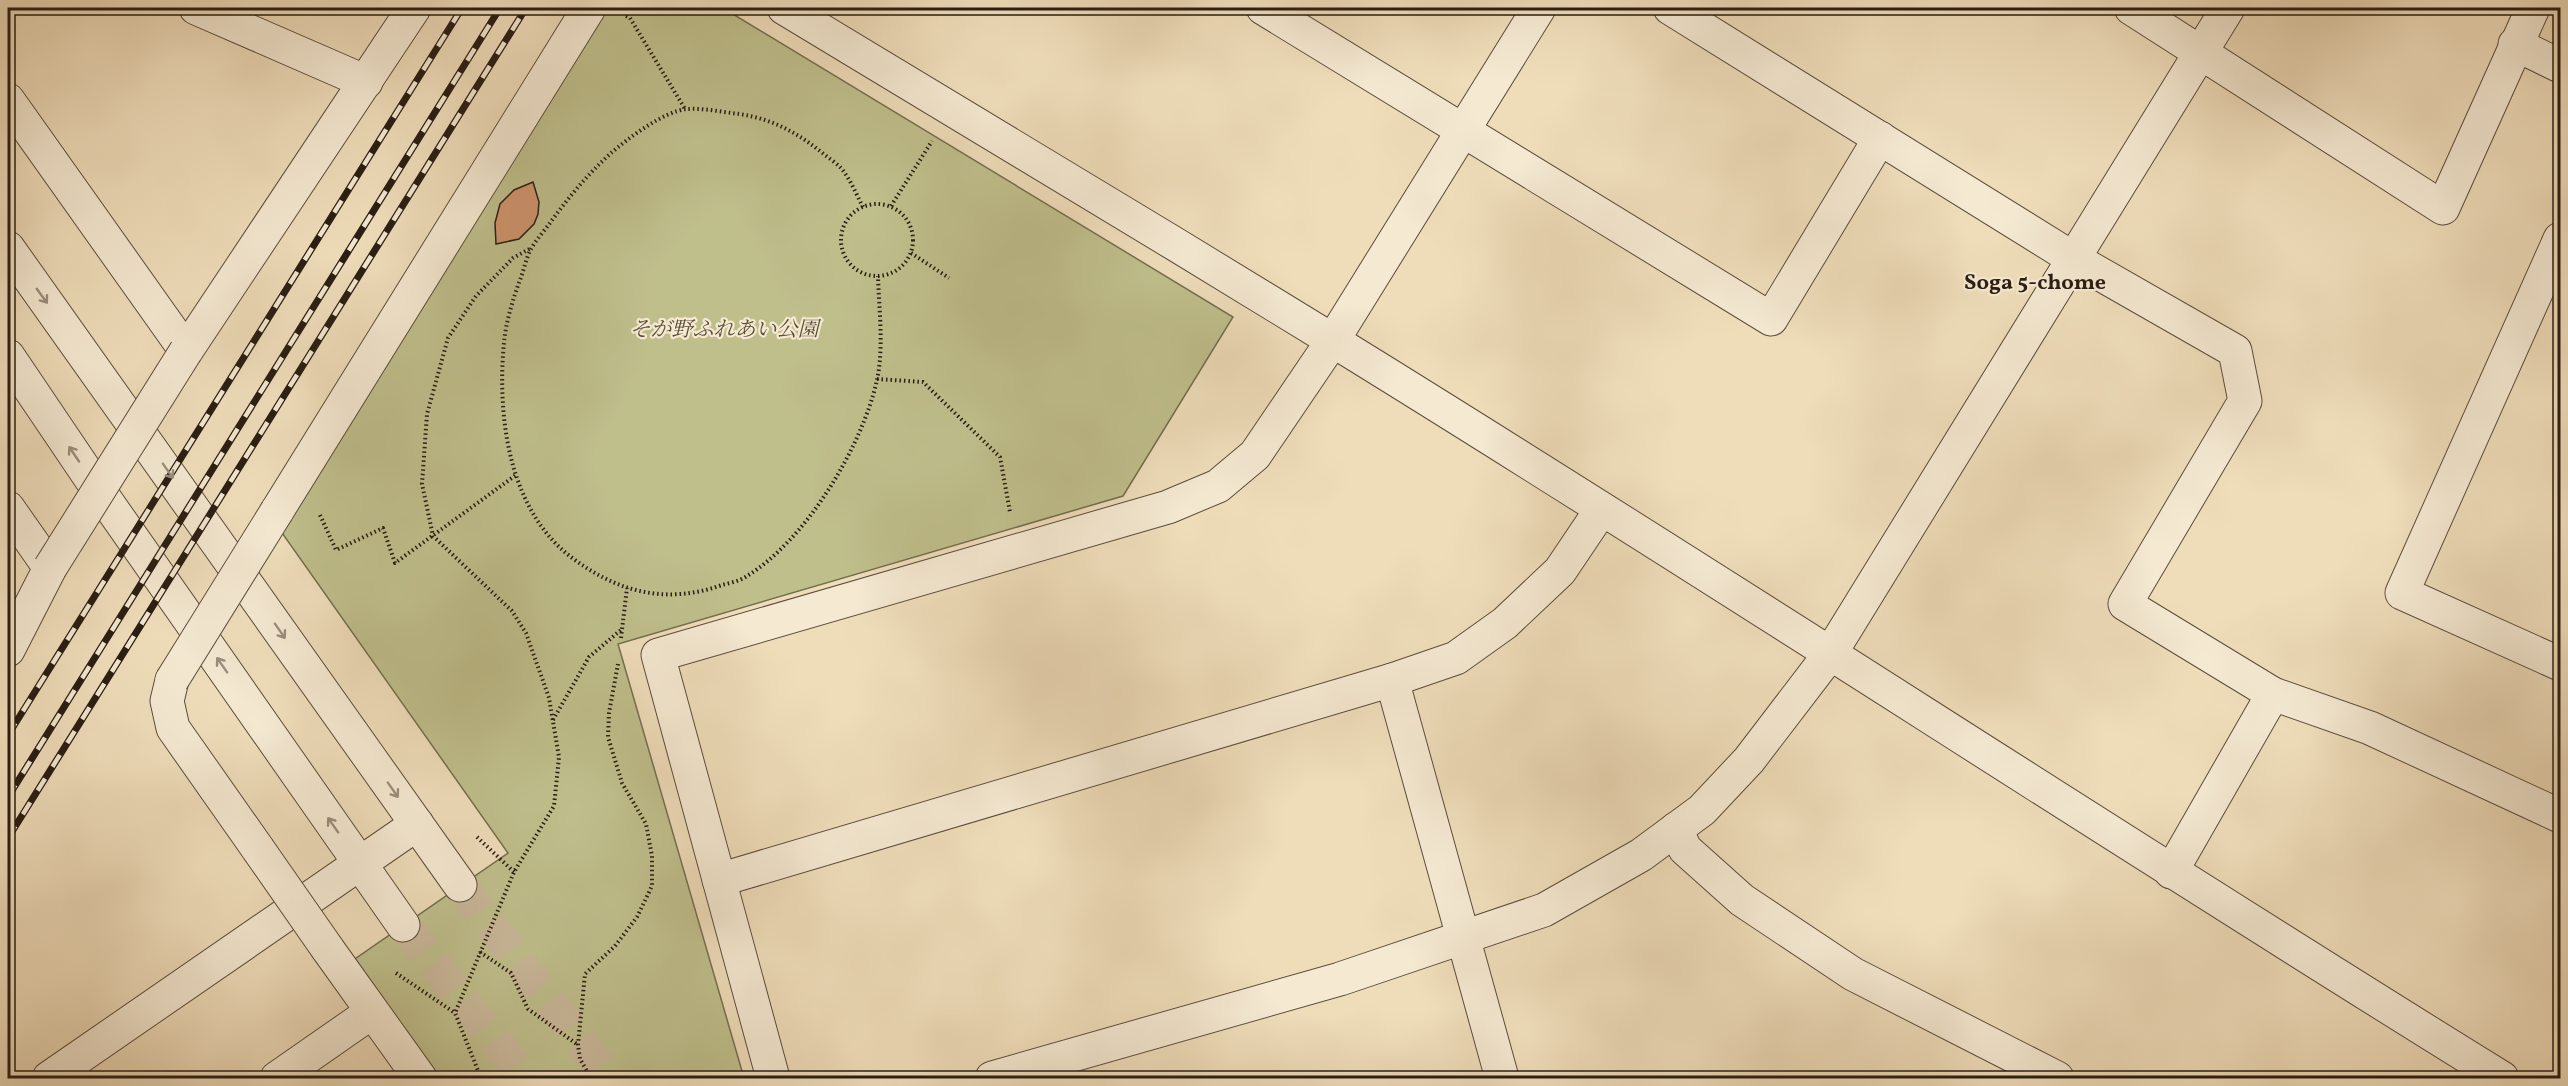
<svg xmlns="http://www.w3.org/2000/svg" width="2568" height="1086" font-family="Vollkorn,'Noto Serif JP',serif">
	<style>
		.green { fill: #bfbf8c; stroke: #746e50; stroke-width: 1.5 }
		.building { fill: #d0946d; stroke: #2a1d13; stroke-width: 1.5 }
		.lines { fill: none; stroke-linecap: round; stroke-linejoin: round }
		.minor-tunnel { stroke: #c8b799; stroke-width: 33; stroke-dasharray: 33 16; stroke-linecap: butt }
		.minor-casing { stroke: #5b4d3d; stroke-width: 35 }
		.path { stroke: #2a1d13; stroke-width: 4; stroke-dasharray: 1.5 3; stroke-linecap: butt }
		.minor { stroke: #f5e9d2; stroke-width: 33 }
		.rail-casing { stroke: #2a1d13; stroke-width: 7 }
		.rail { stroke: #f5e9d2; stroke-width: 4.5; stroke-dasharray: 14; stroke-linecap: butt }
		.minor-bridge-casing { stroke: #5b4d3d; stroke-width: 35; stroke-linecap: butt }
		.minor-bridge { stroke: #f5e9d2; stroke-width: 33 }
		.oneway { stroke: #9a8d7c }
		.labels { text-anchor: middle; stroke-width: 4.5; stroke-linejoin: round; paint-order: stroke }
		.park-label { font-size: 21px; font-style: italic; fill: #574e37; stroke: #f5e9d2 }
		.neighbourhood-label { font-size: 22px; font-weight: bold; fill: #2a1d13; stroke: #f5e9d2 }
	</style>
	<rect width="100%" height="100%" fill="#efddba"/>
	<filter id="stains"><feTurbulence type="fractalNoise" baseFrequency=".00333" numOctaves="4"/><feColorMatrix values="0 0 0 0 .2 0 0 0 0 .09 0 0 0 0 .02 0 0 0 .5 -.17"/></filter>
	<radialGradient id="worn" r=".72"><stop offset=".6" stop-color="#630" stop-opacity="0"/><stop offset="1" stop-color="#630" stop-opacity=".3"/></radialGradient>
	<polygon class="green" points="598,8 723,8 1233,317 1123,496 618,644 744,1078 435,1078 352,961 508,853 280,530"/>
	<polygon class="building" points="533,182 539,202 538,214 534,224 519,239 496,244 495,223 500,204 514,190"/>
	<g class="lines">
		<g class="minor-tunnel">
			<polyline points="460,885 609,1078"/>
			<polyline points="403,925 525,1078"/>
		</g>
		<defs>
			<g id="minor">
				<polyline points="196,8 366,82"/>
				<path d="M 784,8 C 966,118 1150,228 1332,340 C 1725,582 2110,836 2502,1078"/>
				<polyline points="1263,8 1771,319 1880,138"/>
				<polyline points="1670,8 2074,259 2235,351 2245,401 2125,604 2273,694"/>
				<polyline points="2131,8 2443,208 2533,8"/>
				<polyline points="2515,44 2560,66"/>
				<polyline points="8,100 186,351 414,8"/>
				<polyline points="2560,239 2402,593 2560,664"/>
				<polyline points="8,248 460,885"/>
				<polyline points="8,356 91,479 403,925"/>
				<polyline points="8,508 50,568 8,650"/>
				<polyline points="277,511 589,8"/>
				<polyline points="172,680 167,701 173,728 258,849"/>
				<polyline points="1392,680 1502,1078"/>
				<polyline points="1676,829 1685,849 1742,900 1853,974 2057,1078"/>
				<polyline points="2171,872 2273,694 2370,728 2560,816"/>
				<polyline points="719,880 1392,680 1456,658 1505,623 1560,571 1601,510"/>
				<polyline points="327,948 420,1078"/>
				<polyline points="49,1078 417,824"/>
				<polyline points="277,1078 372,1012"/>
				<polyline points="773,1078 658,655 1168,507 1218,486 1255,455 1333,340 1539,8"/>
				<polyline points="992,1078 1340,979 1544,910 1641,855 1702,810 1749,760 1830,654 2228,8"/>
			</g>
		</defs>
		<use href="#minor" class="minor-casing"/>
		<g class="path">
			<polyline points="626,16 630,18 685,109"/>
			<circle cx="877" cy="240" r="36"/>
			<polyline points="891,206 932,141"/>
			<path d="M 863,207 C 856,194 850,178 840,167 C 836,163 830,159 825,155 C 798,133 773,119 739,114 C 722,112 704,108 687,109 C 664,111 627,139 610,154 C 587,175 568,198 550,223 C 544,231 536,240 531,249 C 526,258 524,270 520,280 C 513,299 506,322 504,342 C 497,415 508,509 571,557 C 617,592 666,605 722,585 C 730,583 740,581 747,576 C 806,540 862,447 877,380 C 884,347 879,310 878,276"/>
			<polyline points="911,253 949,278"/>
			<polyline points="877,379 923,382 1000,457 1010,512"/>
			<polyline points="320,515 336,550 383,528 395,563 516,475"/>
			<polyline points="621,638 627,588"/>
			<polyline points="553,720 589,657 622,629"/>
			<polyline points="477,837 514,872"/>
			<polyline points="480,952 511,973 528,1009 578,1045"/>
			<polyline points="396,973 455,1013"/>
			<polyline points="481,1078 455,1013 514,872 554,806 559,757 549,698 526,633 512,611 433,536 422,484 427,414 448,338 476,296 513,258 531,248"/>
			<polyline points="591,1078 580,1059 578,1045 585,974 615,946 637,917 652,886 652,856 646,824 622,783 608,737 609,713 618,664"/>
		</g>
		<use href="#minor" class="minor"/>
		<defs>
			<g id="rail">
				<polyline points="8,735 462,8"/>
				<polyline points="8,797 500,8"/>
				<polyline points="8,838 526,8"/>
			</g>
		</defs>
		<use href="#rail" class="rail-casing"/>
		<use href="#rail" class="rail"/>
		<defs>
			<g id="minor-bridge">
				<polyline points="50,568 186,351"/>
				<polyline points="172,680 277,511"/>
				<polyline points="258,849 327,948"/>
			</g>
		</defs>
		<use href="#minor-bridge" class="minor-bridge-casing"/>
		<use href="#minor-bridge" class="minor-bridge"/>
	</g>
	<defs><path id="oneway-shaft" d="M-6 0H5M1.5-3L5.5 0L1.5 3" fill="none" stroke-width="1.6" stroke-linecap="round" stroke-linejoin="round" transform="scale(1.5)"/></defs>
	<g class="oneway">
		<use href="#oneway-shaft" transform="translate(42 296) rotate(54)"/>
		<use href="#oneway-shaft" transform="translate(74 454) rotate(-124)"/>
		<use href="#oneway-shaft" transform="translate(168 471) rotate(55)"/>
		<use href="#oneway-shaft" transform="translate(280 631) rotate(55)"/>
		<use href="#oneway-shaft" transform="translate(222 665) rotate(-125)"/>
		<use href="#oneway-shaft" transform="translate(393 790) rotate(55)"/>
		<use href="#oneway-shaft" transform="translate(333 825) rotate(-125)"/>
	</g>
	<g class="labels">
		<g class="park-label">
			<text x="724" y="336">そが野ふれあい公園</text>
		</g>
		<g class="neighbourhood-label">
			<text x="2035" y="289">Soga 5-chome</text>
		</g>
	</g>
	<rect width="2568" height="1086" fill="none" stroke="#efddba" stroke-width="30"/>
	<rect x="9" y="9" width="2550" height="1068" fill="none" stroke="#2a1d13" stroke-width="3"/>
	<rect x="15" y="15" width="2538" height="1056" fill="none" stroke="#2a1d13" stroke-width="1.5"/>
	<rect width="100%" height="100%" filter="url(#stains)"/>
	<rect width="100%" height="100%" fill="url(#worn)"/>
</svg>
